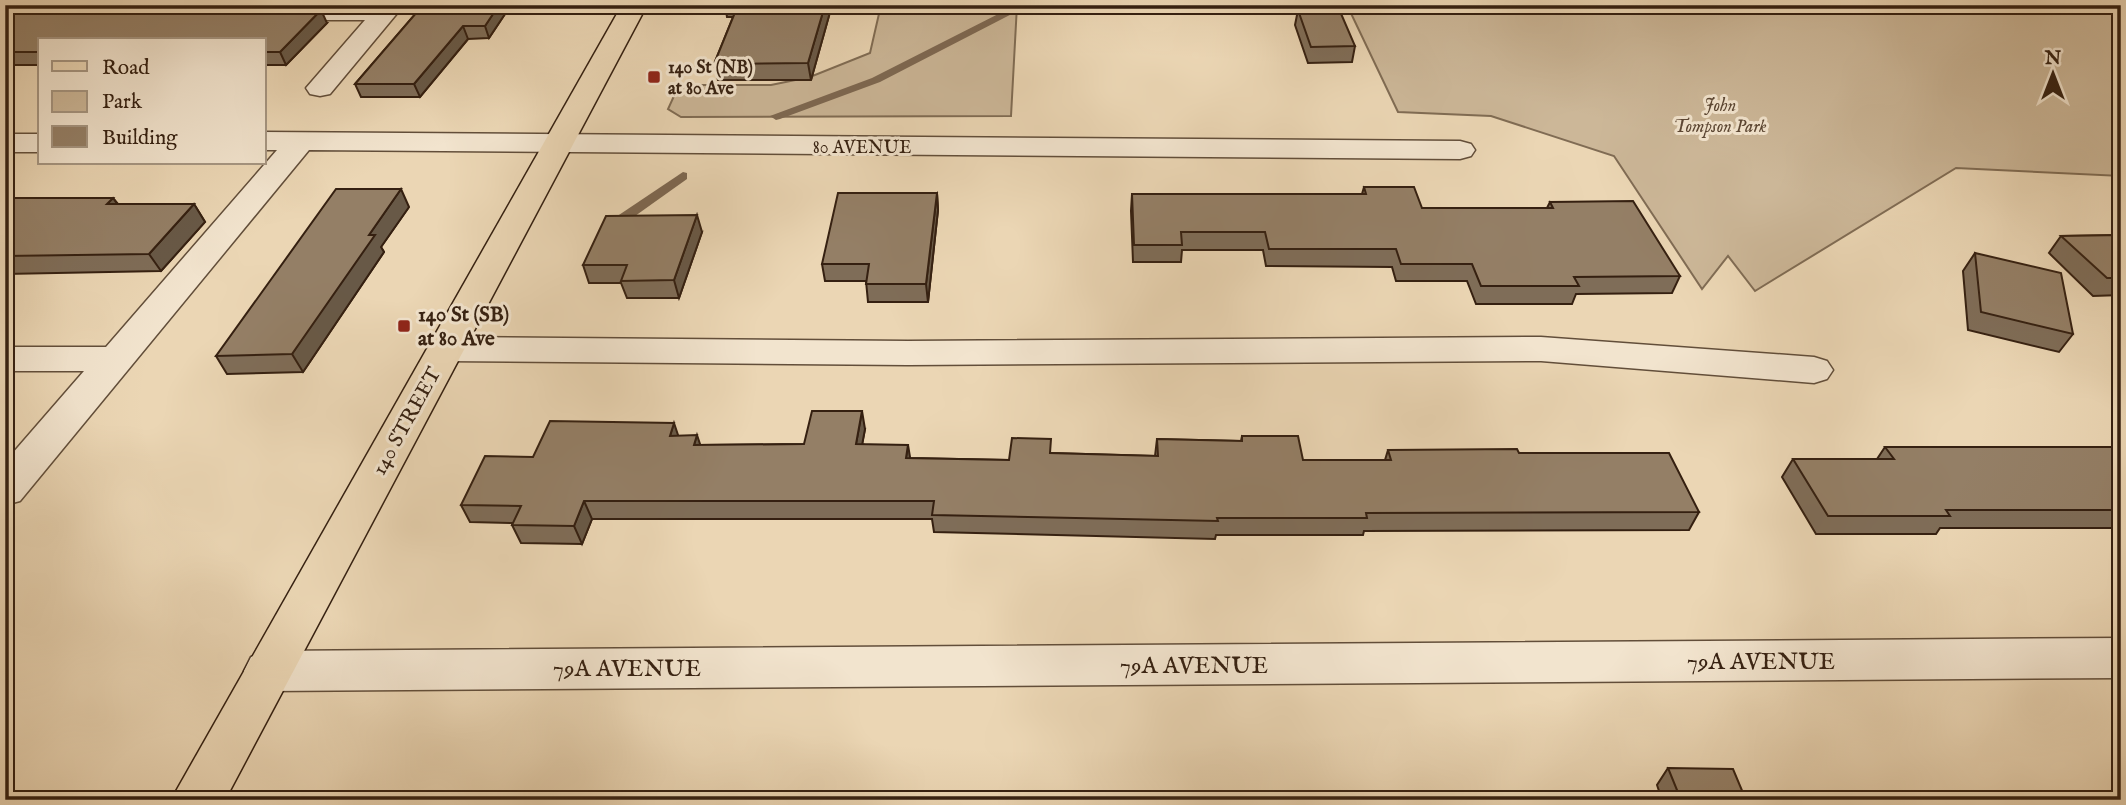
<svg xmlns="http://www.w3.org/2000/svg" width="2126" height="805" font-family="'IM FELL English',serif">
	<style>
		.green { fill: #ccb798; stroke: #806c54; stroke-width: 2 }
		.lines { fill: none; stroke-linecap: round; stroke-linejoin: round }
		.stream { fill: #7d6852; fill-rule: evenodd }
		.minor-casing { stroke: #624e3a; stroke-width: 3 }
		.major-casing { stroke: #352011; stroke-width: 3 }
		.minor { fill: #f2e4ce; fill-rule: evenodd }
		.major { fill: #ebd6b4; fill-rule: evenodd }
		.wall { fill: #7f6d58; stroke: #352011; stroke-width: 2 }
		.shaded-wall { fill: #685947; stroke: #352011; stroke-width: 2 }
		.building { fill: #947f66; stroke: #352011; stroke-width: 2 }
		.poi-dot { fill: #8f2418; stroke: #f2e4ce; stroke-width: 2.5 }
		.labels { text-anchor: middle; stroke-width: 6; stroke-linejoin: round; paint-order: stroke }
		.far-poi-label { font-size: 18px; font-weight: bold; fill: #352011; stroke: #f2e4ce; text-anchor: start }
		.far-park-label { font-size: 18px; font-style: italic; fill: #5b4633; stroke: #f2e4ce }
		.far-street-label { font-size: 18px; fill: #352011; stroke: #f2e4ce }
		.poi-label { font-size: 21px; font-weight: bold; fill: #352011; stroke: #f2e4ce; text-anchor: start }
		.street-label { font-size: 21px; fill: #352011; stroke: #f2e4ce }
		.near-street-label { font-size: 24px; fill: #352011; stroke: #f2e4ce }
	</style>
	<rect width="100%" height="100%" fill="#ebd6b4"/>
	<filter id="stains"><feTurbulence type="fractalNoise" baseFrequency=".00286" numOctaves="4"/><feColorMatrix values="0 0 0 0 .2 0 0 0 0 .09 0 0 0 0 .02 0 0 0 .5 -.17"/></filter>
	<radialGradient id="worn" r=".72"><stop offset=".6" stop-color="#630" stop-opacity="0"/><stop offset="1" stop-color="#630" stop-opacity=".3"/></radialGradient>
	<g class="green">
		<polygon points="881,5 1017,5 1011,116 681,117 668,109 679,85 771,85 810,77 870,53"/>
		<polygon points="1347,5 2121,5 2121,176 1956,168 1755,291 1728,256 1702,289 1614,156 1491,116 1398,112"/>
	</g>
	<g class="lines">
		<g class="stream">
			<polygon points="1016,5 1029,5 880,82 780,119 776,120 770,116 872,78"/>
			<polygon points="1570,5 1635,9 1643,5 1658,5 1636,15 1575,8"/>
			<polygon points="683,172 687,173 687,179 614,231 604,231 604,225"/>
		</g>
		<defs>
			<g id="minor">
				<polygon points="267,5 404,5 330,94 320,96 310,94 306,88 365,20 270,20 261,17 257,12"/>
				<polygon points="264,132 1460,141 1471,144 1475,150 1471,156 1460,159 309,150 20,501 5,505 5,462 84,371 5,371 5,347 106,347 277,150 264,150"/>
				<rect x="5" y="134" width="35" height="18"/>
				<polygon points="446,337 908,341 1541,337 1814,357 1827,361 1833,370 1827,379 1814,383 1541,361 908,365 446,361 433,358 428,349 433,340"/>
				<polygon points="2121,638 2121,678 268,691 251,685 244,671 251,657 268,651"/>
			</g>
			<polygon id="major" points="622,5 647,5 225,800 171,800"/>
		</defs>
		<use href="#minor" class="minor-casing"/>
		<use href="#major" class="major-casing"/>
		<use href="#minor" class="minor"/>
		<use href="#major" class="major"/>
	</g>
	<g class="wall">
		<polygon points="423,5 511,5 489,38 468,39 420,97 361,97 355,84"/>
		<polygon points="725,5 832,5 811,80 718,80 714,64 733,17 727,17"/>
		<polygon points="1298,10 1355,46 1352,62 1308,63 1295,25"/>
		<polygon points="5,13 327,23 286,65 264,65 264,40 40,40 40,65 5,65"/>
		<polygon points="1364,187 1422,208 1547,208 1550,202 1680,276 1672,293 1576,294 1572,304 1476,304 1467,281 1396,281 1392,267 1266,266 1263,250 1182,250 1181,262 1133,262 1131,211 1132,194 1362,194"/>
		<polygon points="937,193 938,210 928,302 868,302 866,281 825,281 822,264"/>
		<polygon points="5,198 113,198 118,204 194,204 205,222 161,271 5,274"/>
		<polygon points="409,207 381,247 384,252 303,372 227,374 216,356"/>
		<polygon points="702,232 679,298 627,298 621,283 589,283 583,265"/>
		<polygon points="2121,235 2121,295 2093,296 2049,253 2061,236"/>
		<polygon points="1975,253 2073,334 2059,352 1968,330 1963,271"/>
		<polygon points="865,429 862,444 910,458 1009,460 1051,453 1155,456 1157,439 1241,441 1242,436 1303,460 1385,460 1388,450 1519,453 1699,512 1689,530 1364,531 1363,535 1216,535 1215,539 934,532 932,519 592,519 582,544 521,543 512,525 513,523 470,522 461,505 533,457 678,436 700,445 804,444"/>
		<polygon points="1885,447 2121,452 2121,528 1940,528 1936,534 1816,534 1782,477 1793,459 1877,459"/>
		<polygon points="1668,768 1746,800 1662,800 1657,785"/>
	</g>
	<g class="shaded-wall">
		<polygon points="499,5 511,5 489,38 485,26"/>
		<polygon points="825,5 832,5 811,80 808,63"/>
		<polygon points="321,10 327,23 286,65 280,52"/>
		<polygon points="463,26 468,39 420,97 414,84"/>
		<polygon points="401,189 409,207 381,247 384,252 303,372 292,354 369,235"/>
		<polygon points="937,193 938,210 928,302 926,284"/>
		<polygon points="113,198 125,215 107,204"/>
		<polygon points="194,204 205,222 161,271 149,254"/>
		<polygon points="697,215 702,232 679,298 674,280"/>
		<polygon points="862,411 865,429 859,462 856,444"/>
		<polygon points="674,423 680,441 670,436"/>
		<polygon points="697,435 703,453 694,445"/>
		<polygon points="908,445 911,463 906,458"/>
		<polygon points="584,501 592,519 582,544 574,526"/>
	</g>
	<g class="building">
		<polygon points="423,5 499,5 485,26 463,26 414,84 355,84"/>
		<polygon points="738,5 825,5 808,63 714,64"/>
		<polygon points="1339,9 1355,46 1311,47 1298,10"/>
		<polygon points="321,10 280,52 264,52 264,40 40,40 40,52 5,52 5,13 8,11"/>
		<polygon points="1364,187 1414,187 1422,208 1553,208 1550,202 1633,201 1680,276 1574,277 1579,286 1481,286 1472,264 1401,264 1396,249 1269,249 1265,232 1181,232 1182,245 1134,245 1132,194 1366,194"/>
		<polygon points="336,189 401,189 369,235 375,235 292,354 216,356"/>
		<polygon points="838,193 937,193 926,284 866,284 869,264 822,264"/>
		<polygon points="5,198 113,198 107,204 194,204 149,254 5,256"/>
		<polygon points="697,215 674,280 621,281 627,265 583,265 606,216"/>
		<polygon points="2121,235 2121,278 2107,278 2061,236"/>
		<polygon points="1975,253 2061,273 2073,334 1981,312"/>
		<polygon points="812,411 862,411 856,444 908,445 906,458 1009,460 1012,438 1051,439 1050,453 1158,456 1157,439 1242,441 1242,436 1298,436 1303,460 1391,460 1388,450 1517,449 1519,453 1669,453 1699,512 1366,513 1367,518 1217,518 1218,521 932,515 934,501 584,501 574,526 512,525 521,506 461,505 485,456 533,457 550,421 674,423 670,436 697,435 694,445 804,444"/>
		<polygon points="1885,447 2116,447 2121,452 2121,510 1946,510 1950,516 1828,516 1793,459 1894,459"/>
		<polygon points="1668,768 1733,769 1746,800 1681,800"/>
	</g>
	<g class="poi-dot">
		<rect x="647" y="70" width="14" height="14" rx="3.5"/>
		<rect x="397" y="319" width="14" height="14" rx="3.5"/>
	</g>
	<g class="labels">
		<g class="far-poi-label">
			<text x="668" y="73">140 St (NB)<tspan x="668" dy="21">at 80 Ave</tspan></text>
		</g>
		<g class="far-park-label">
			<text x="1720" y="111">John<tspan x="1720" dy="21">Tompson Park</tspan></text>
		</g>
		<g class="far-street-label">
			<text x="862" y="153">80 AVENUE</text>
		</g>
		<g class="poi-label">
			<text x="418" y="321">140 St (SB)<tspan x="418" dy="24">at 80 Ave</tspan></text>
		</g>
		<g class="street-label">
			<text transform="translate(406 421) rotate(-61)" y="7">140 STREET</text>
		</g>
		<g class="near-street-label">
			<text x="1761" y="669">79A AVENUE</text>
			<text x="1194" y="673">79A AVENUE</text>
			<text x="627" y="676">79A AVENUE</text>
		</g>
	</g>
	<rect width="2126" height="805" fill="none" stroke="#ebd6b4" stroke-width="28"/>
	<rect x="7" y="7" width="2112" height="791" fill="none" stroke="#352011" stroke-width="3.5"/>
	<rect x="14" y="14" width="2098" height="777" fill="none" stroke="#352011" stroke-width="2"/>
	<rect x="38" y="38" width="228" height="126" fill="#f2e4ce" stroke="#a69682" stroke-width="2"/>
	<rect x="52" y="61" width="35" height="10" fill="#ebd6b4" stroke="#a69682" stroke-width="2"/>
	<text x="102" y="74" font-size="21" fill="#352011">Road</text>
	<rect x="52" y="91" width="35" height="21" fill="#ccb798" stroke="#a69682" stroke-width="2"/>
	<text x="102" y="108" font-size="21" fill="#352011">Park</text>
	<rect x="52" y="126" width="35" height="21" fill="#947f66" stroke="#a69682" stroke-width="2"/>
	<text x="102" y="144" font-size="21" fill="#352011">Building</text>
	<g transform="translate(2053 74)" stroke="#f2e4ce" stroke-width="5" paint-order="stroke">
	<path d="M0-5L12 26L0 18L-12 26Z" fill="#352011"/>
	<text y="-10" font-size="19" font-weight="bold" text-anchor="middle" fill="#352011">N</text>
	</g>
	<rect width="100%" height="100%" filter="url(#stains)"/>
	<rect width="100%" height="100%" fill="url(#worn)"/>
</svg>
